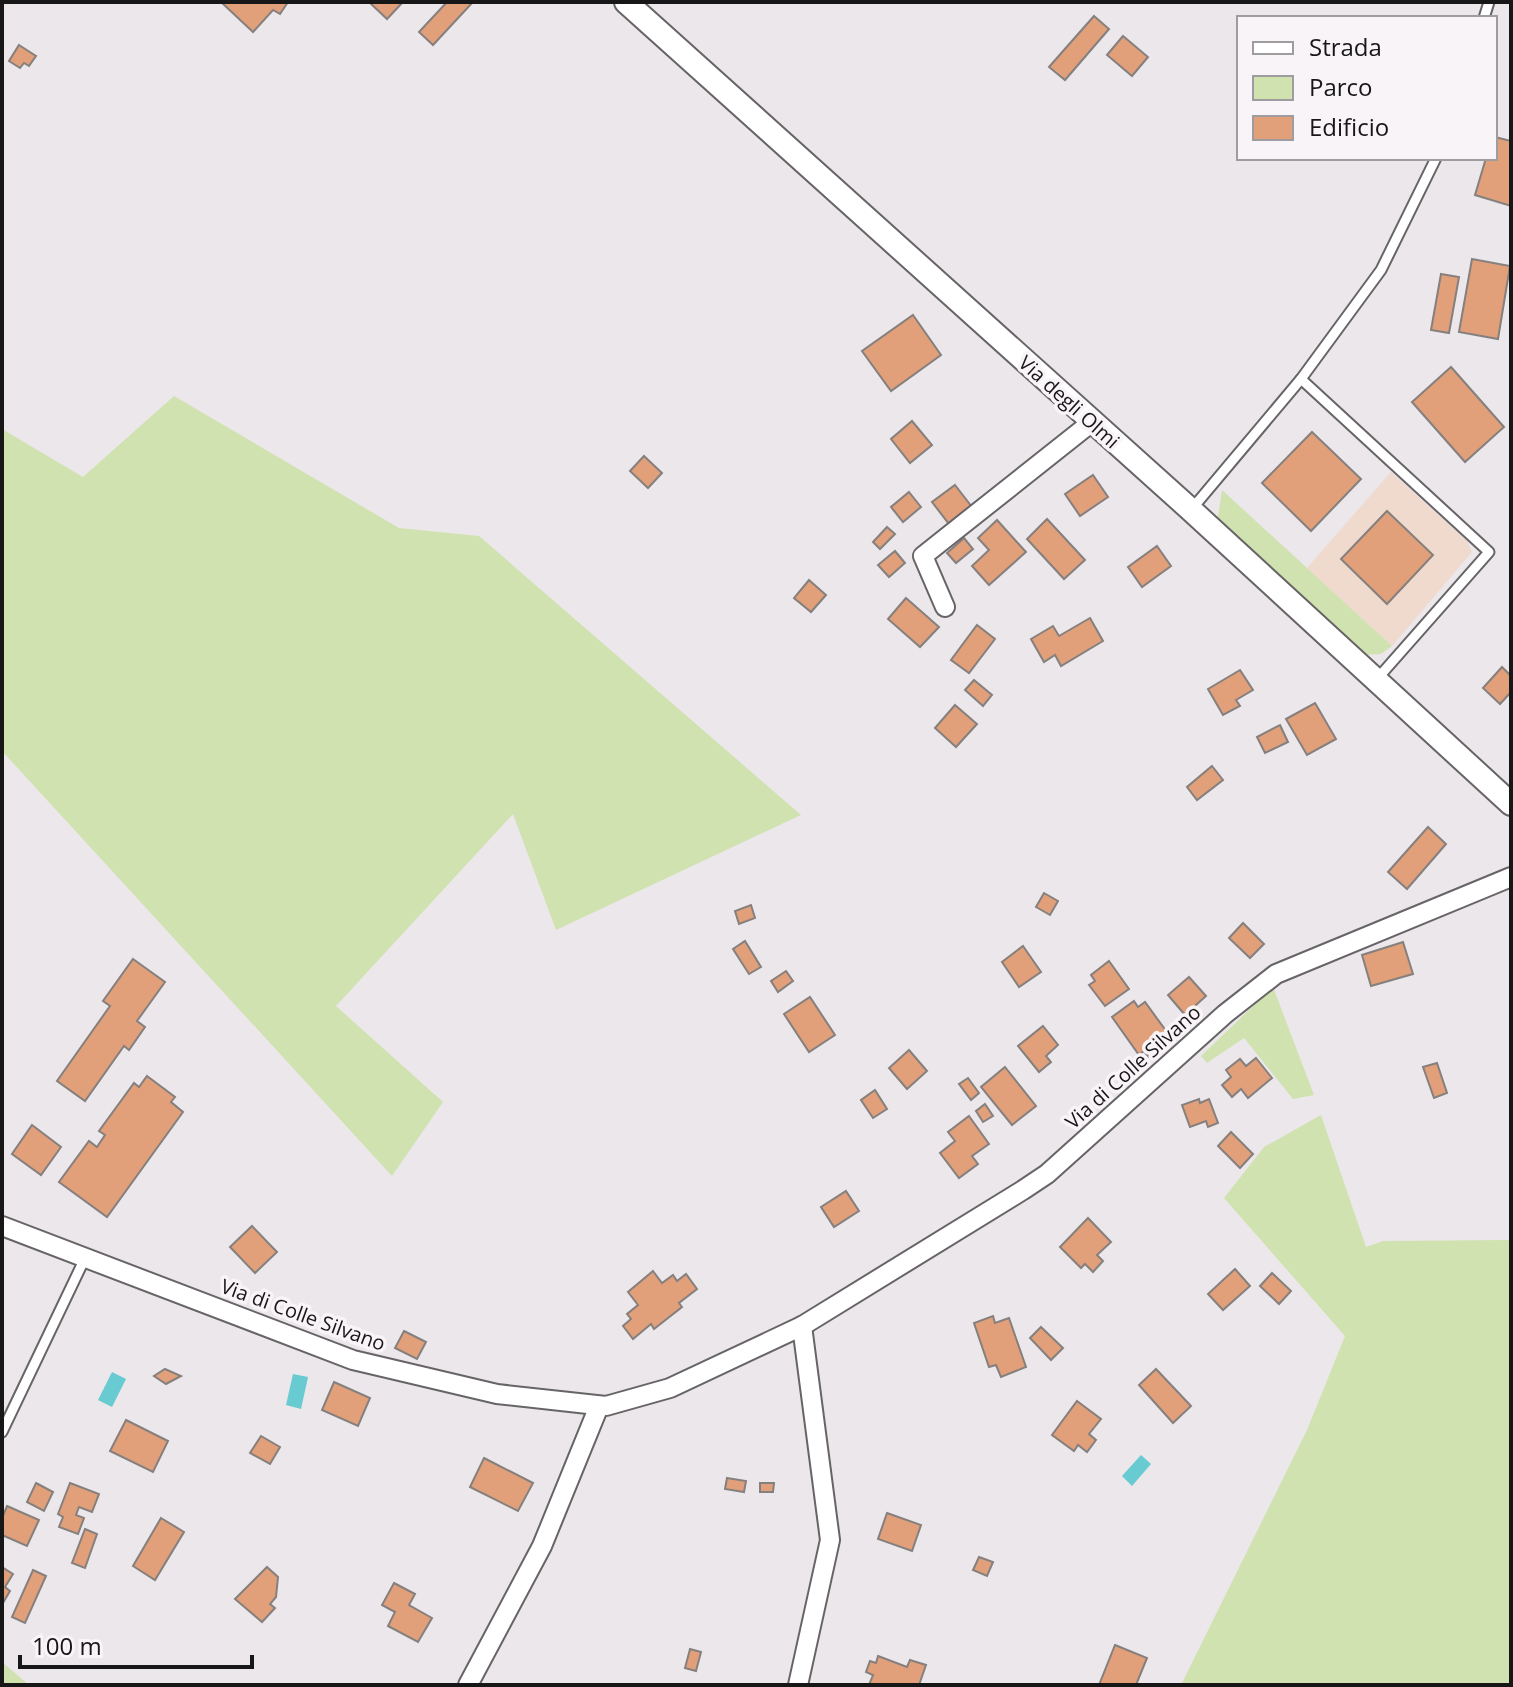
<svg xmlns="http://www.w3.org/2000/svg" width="1513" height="1687" font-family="'Open Sans',sans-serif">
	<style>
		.commercial { fill: #f0dace }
		.green { fill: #d0e2af }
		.water { fill: #67cbd1 }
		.building { fill: #e19f7a; stroke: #85807e; stroke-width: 2 }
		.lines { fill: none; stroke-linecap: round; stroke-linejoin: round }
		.service-casing { stroke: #676467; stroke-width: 13 }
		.minor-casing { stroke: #676467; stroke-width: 22 }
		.tertiary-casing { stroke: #676467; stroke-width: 26 }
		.service { stroke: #fff; stroke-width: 9 }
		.minor { stroke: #fff; stroke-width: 18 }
		.tertiary { stroke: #fff; stroke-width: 22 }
		.labels { text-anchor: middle; stroke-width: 7; stroke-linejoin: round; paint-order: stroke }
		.street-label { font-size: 20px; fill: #181718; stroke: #f8f4f8 }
	</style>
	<rect width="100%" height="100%" fill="#ebe7eb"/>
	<polygon class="commercial" points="1391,472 1467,541 1472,552 1392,646 1307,568"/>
	<g class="green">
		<polygon points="174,396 399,528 479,536 801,815 556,930 513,814 336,1006 443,1102 392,1176 2,751 2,429 83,477"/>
		<polygon points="1222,490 1392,646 1381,654 1362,655 1217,523"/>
		<polygon points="1273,987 1314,1095 1293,1099 1244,1038 1207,1063 1201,1056"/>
		<polygon points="1321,1115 1366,1247 1383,1241 1511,1240 1511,1685 1181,1685 1307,1430 1345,1336 1224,1198 1264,1147"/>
		<polygon points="2,1662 29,1685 2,1685"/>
	</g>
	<g class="water">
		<polygon points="112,1372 126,1379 112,1407 98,1400"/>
		<polygon points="293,1374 308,1377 301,1409 286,1405"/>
		<polygon points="1141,1455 1151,1464 1132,1486 1122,1476"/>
	</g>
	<g class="building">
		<polygon points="221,2 288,2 280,14 273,10 253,32"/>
		<polygon points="369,2 403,2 387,19"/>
		<polygon points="447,2 473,2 433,45 419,32"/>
		<polygon points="1094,16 1109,29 1065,80 1049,67"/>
		<polygon points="1123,36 1148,57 1132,76 1107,55"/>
		<polygon points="19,45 36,56 29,66 24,63 20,68 9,61"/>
		<polygon points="1495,137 1511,141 1511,206 1475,195 1486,158 1495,158"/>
		<polygon points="1472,259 1510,266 1498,339 1459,332"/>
		<polygon points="1441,274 1459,277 1449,333 1431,330"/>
		<polygon points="913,315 941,355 891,391 862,351"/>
		<polygon points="1451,367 1504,427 1465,462 1412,402"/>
		<polygon points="912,421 932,445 910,463 891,439"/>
		<polygon points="1312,432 1361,479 1311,531 1262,483"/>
		<polygon points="644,456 662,473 648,488 630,471"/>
		<polygon points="1093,475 1108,497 1080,516 1065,494"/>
		<polygon points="955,485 972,507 949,524 932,502"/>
		<polygon points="909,492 921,507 903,522 891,507"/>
		<polygon points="1387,511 1433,555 1387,604 1341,559"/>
		<polygon points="1047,519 1085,560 1064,579 1027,539"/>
		<polygon points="997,520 1026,552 989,585 972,566 989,550 978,538"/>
		<polygon points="887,527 895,534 880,549 873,542"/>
		<polygon points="964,538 973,549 956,563 947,553"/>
		<polygon points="1157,546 1171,566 1142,587 1128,567"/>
		<polygon points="895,551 905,563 889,577 878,565"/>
		<polygon points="809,580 826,595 811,612 794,598"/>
		<polygon points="906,598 939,627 920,647 888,619"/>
		<polygon points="1090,618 1103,641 1061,666 1055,655 1044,662 1031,639 1053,626 1059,636"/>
		<polygon points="977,625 995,639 969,673 951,660"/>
		<polygon points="1502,667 1511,676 1511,692 1500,704 1483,688"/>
		<polygon points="1240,670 1253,690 1236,700 1240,706 1223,715 1208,689"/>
		<polygon points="974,680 992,695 983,706 965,690"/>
		<polygon points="1315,703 1336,739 1307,755 1286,719"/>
		<polygon points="955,705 977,724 956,747 935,728"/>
		<polygon points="1280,725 1288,742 1265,753 1257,737"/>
		<polygon points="1212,766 1223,780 1197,800 1187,787"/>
		<polygon points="1428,827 1446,844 1407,889 1388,872"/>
		<polygon points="1044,893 1058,901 1050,915 1036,907"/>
		<polygon points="751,905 755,918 739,924 735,911"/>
		<polygon points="1243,923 1264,944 1250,958 1229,938"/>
		<polygon points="745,941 761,967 749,974 733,949"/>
		<polygon points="1403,942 1413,974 1371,986 1362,955"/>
		<polygon points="1023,946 1041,972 1019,987 1002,962"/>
		<polygon points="133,959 165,982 137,1021 145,1027 129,1050 124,1046 85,1101 57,1081 110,1006 103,1001"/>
		<polygon points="1109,961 1129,989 1105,1006 1089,985 1095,981 1091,975"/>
		<polygon points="786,971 793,981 778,992 771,981"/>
		<polygon points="1189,977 1206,996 1185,1015 1168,995"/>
		<polygon points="810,997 835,1035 809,1052 784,1014"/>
		<polygon points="1134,1001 1138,1007 1145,1002 1172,1039 1148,1057 1144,1051 1139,1055 1112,1017"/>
		<polygon points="1043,1026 1058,1045 1046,1056 1051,1062 1039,1072 1018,1046"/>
		<polygon points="909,1050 927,1071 907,1089 889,1068"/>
		<polygon points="1256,1058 1272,1078 1248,1098 1241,1089 1232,1097 1222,1085 1231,1077 1226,1070 1240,1059 1246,1066"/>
		<polygon points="1437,1063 1447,1093 1434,1098 1423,1067"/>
		<polygon points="1005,1067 1036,1106 1012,1125 981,1087"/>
		<polygon points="147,1076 175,1097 171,1102 183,1112 107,1217 59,1182 89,1141 97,1147 105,1135 99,1131 134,1083 139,1087"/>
		<polygon points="968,1078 979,1093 971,1100 959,1084"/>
		<polygon points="875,1090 887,1109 873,1118 861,1100"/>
		<polygon points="1199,1099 1200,1103 1209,1099 1218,1123 1208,1127 1206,1121 1190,1127 1182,1105"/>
		<polygon points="985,1104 993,1116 983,1122 976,1111"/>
		<polygon points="969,1116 989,1144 972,1156 978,1164 959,1178 940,1153 955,1141 948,1132"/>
		<polygon points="32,1125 61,1147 41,1175 12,1154"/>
		<polygon points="1231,1132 1253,1154 1240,1168 1218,1146"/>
		<polygon points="846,1191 859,1211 834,1227 821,1207"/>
		<polygon points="1088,1218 1111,1242 1097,1255 1103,1261 1093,1272 1085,1264 1081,1268 1060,1247"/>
		<polygon points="252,1226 277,1252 255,1273 230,1247"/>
		<polygon points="1235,1269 1250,1286 1223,1310 1208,1294"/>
		<polygon points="653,1271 662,1283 673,1275 677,1281 686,1274 697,1289 679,1303 682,1307 654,1329 651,1324 633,1339 623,1326 631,1319 627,1314 638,1305 628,1292"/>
		<polygon points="1272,1273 1291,1291 1279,1304 1260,1286"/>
		<polygon points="993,1316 995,1323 1009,1318 1026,1367 1001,1377 996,1365 989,1367 974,1323"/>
		<polygon points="1041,1327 1063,1348 1051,1360 1030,1338"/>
		<polygon points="404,1331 426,1342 417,1359 395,1348"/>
		<polygon points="165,1369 181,1376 166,1384 154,1376"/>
		<polygon points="1156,1369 1191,1406 1173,1423 1139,1385"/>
		<polygon points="334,1382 370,1398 358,1426 322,1410"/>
		<polygon points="1077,1401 1101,1419 1089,1434 1096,1440 1087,1452 1078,1445 1074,1451 1052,1435"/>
		<polygon points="126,1420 168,1441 153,1472 110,1451"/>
		<polygon points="261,1436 280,1447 270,1464 250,1453"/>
		<polygon points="484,1458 533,1483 518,1511 470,1487"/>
		<polygon points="727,1478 746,1481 744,1492 725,1489"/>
		<polygon points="36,1483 53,1492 44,1511 27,1502"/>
		<polygon points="70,1483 99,1494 92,1512 79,1507 76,1515 84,1518 78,1534 59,1527 63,1517 58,1514"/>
		<polygon points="760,1483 774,1483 773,1492 760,1492"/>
		<polygon points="7,1506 39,1520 27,1546 2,1535 2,1518"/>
		<polygon points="887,1513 921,1525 912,1551 878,1539"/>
		<polygon points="161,1518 184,1532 155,1580 133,1566"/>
		<polygon points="85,1529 97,1534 85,1568 72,1563"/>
		<polygon points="979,1557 993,1562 987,1576 973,1570"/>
		<polygon points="2,1567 13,1574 5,1587 10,1591 3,1603"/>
		<polygon points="267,1567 278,1577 276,1597 270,1604 275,1608 262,1622 235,1599"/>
		<polygon points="33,1570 46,1576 25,1623 12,1617"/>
		<polygon points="394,1583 415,1594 409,1605 432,1618 418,1642 388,1626 395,1612 382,1605"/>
		<polygon points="1115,1645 1147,1658 1136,1685 1099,1685"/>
		<polygon points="690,1649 701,1652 696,1671 685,1668"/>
		<polygon points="878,1656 907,1667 910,1660 926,1665 919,1685 869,1685 873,1675 866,1672 870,1661 876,1663"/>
	</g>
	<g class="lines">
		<defs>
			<g id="service">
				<polyline points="1484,18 1489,2"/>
				<polyline points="1301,379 1489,552 1377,679"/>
				<polyline points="1191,510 1301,379 1381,270 1436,158"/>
				<polyline points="2,1432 86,1256"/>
			</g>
			<g id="minor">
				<polyline points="945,607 923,556 1092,422"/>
				<polyline points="2,1226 353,1360 497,1394 606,1406 670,1388 802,1326 1023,1190 1047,1174 1225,1014 1276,974 1511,877"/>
				<polyline points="468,1685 542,1546 599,1406"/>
				<polyline points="798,1685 830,1540 802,1326"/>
			</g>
			<polyline id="tertiary" points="626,2 1191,510 1511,804"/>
		</defs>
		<use href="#service" class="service-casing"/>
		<use href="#minor" class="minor-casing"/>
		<use href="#tertiary" class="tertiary-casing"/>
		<use href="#service" class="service"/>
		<use href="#minor" class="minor"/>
		<use href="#tertiary" class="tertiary"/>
	</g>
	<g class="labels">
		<g class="street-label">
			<text transform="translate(1069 402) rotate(42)" y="7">Via degli Olmi</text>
			<text transform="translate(1133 1067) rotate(-42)" y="7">Via di Colle Silvano</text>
			<text transform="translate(303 1315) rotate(20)" y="7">Via di Colle Silvano</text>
		</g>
	</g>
	<rect width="1513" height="1687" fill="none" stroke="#181718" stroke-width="8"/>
	<rect x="1237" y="16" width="260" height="144" fill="#f8f4f8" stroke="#9e9c9e" stroke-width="2"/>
	<rect x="1253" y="42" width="40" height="12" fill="#ffffff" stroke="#9e9c9e" stroke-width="2"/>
	<text x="1309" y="56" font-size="24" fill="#181718">Strada</text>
	<rect x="1253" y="76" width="40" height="24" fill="#d0e2af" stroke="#9e9c9e" stroke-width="2"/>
	<text x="1309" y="96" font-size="24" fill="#181718">Parco</text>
	<rect x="1253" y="116" width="40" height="24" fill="#e19f7a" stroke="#9e9c9e" stroke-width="2"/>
	<text x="1309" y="136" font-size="24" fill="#181718">Edificio</text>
	<path d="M20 1655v12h232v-12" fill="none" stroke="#181718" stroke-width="4"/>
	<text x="32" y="1655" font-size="24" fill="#181718" stroke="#f8f4f8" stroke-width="6" paint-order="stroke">100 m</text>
</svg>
